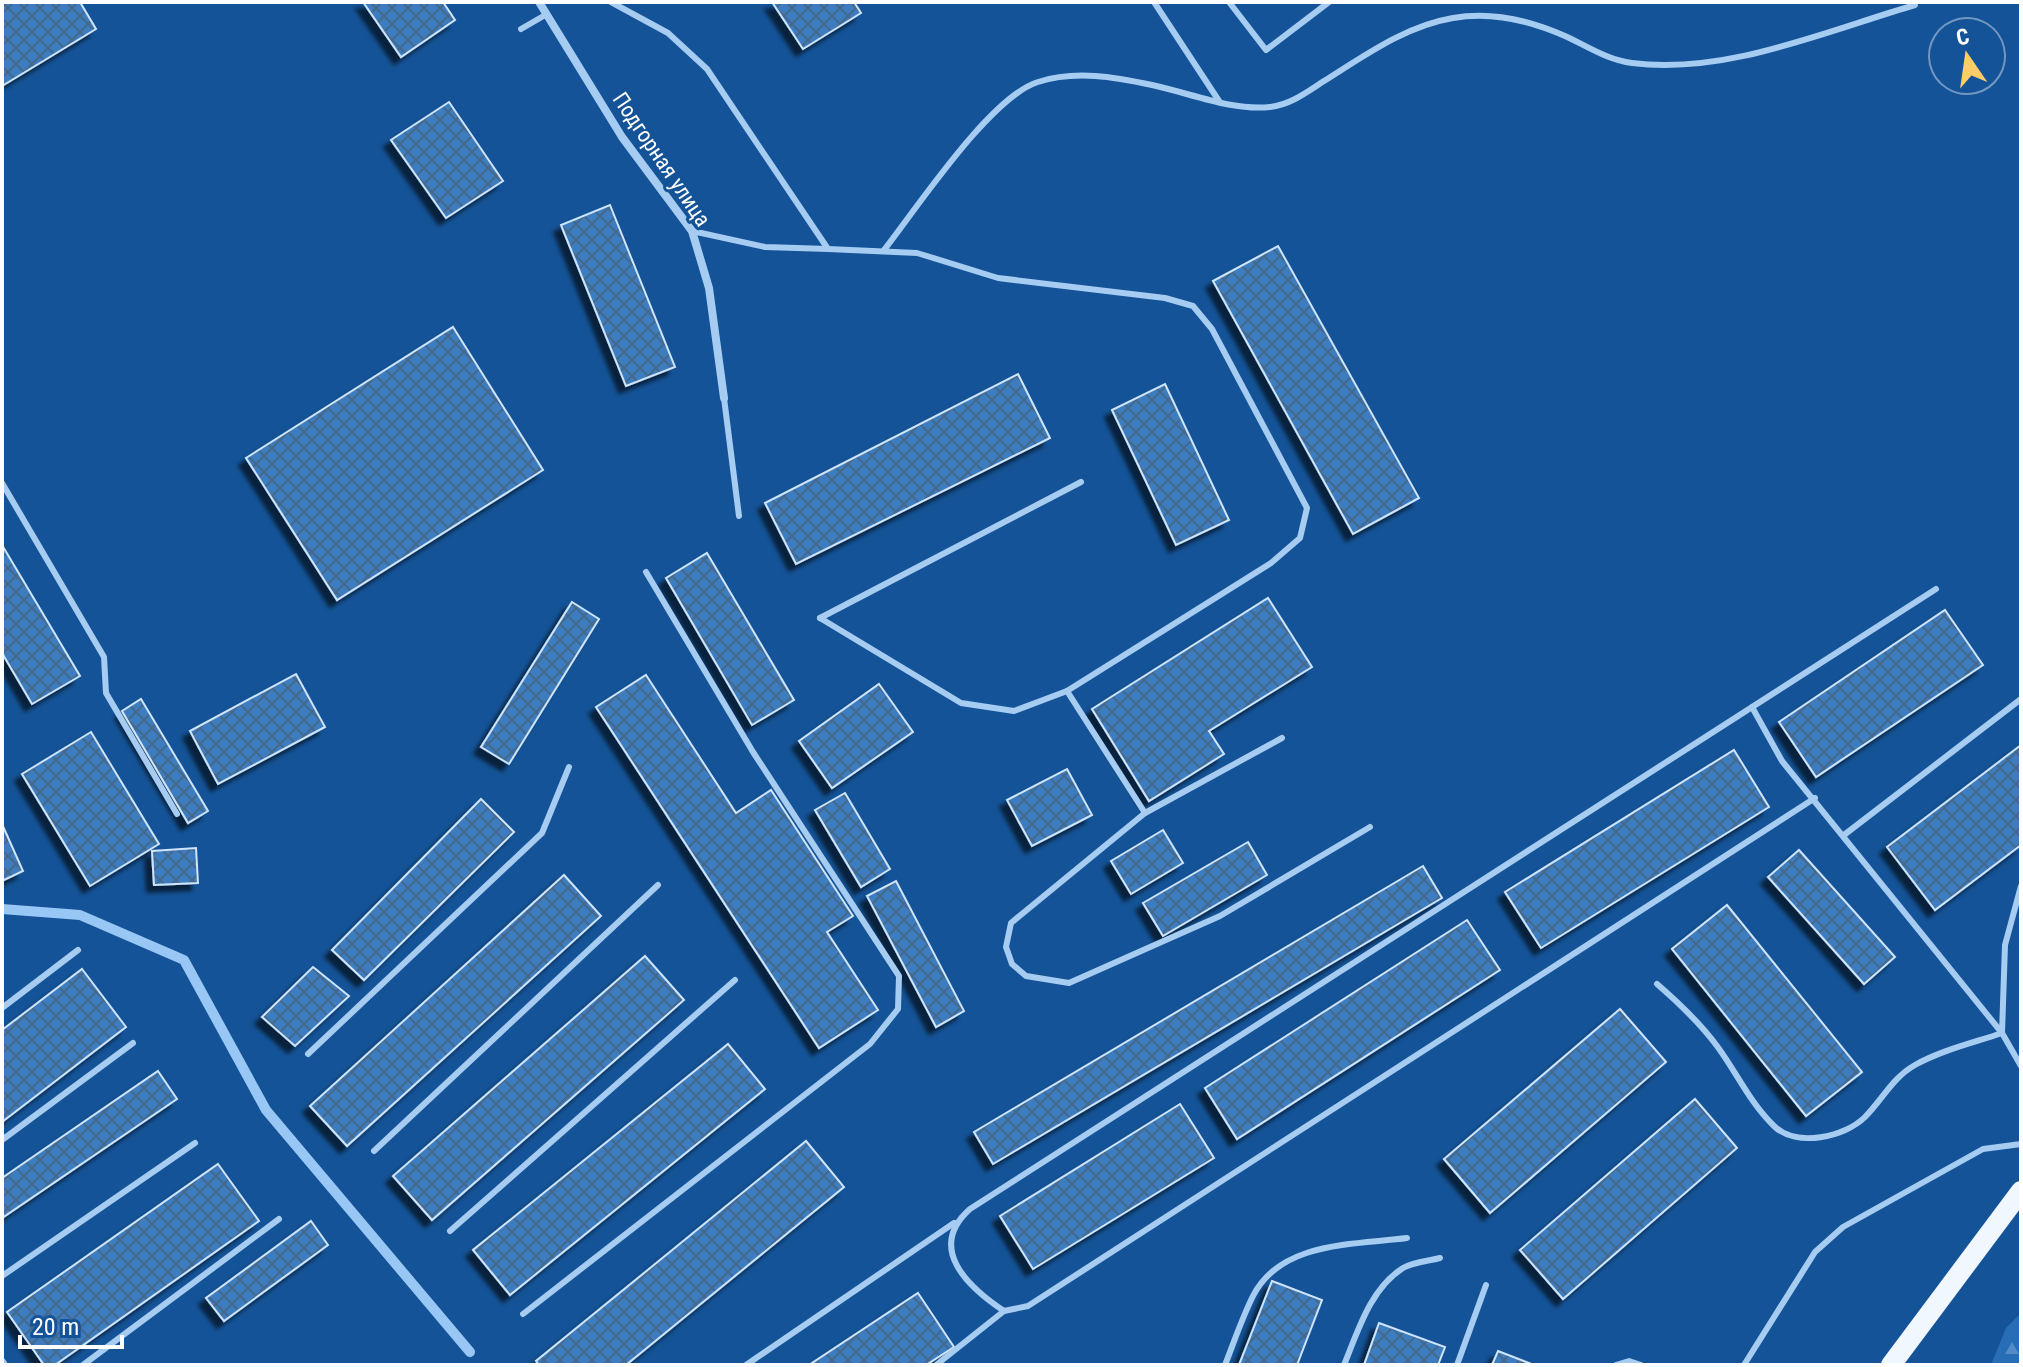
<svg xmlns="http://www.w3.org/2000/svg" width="2023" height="1367" font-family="'Roboto Condensed',sans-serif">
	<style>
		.forest { fill: url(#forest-firs) }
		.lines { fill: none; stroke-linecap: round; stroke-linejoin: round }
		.stream { stroke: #98c7f5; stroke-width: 10 }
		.building { fill: url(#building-cross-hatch); stroke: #cee5fd; stroke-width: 2; filter: url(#shadow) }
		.service { stroke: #a6ccf2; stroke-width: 6 }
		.minor { stroke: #a6ccf2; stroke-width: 8 }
		.primary { stroke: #f1f7ff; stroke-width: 20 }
		.labels { text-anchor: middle; stroke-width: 6; stroke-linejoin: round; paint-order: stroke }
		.street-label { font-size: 22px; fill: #fff; stroke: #145397 }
	</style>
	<defs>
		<pattern id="forest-firs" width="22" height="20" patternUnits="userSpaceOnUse" patternTransform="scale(2)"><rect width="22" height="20" fill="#276eb6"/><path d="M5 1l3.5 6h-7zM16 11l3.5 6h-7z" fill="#528bc5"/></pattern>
		<pattern id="building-cross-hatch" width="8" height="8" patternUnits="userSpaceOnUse" patternTransform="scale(2)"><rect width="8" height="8" fill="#3d7dbf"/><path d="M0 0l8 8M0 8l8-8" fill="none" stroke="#44678b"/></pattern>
		<filter id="shadow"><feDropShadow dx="-7" dy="7" stdDeviation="2" flood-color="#0009"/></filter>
	</defs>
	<rect width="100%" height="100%" fill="#145397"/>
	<polygon class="forest" points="2021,1313 2021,1365 1991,1365 2006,1328"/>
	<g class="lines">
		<polyline class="stream" points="2,909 80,915 184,960 266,1110 470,1352"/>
	</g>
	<g class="building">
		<polygon points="2,2 80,2 96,29 2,86"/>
		<polygon points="363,2 443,2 455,20 401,57"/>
		<polygon points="772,2 854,2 861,13 803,49"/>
		<polygon points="449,102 503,181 446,218 391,140"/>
		<polygon points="610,205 675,367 626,386 561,225"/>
		<polygon points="1278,246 1419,498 1353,534 1213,281"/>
		<polygon points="453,327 543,470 337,600 246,458"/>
		<polygon points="1018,374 1050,438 796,564 765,503"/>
		<polygon points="1165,384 1229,520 1176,545 1112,410"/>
		<polygon points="2,545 80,676 32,704 2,653"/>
		<polygon points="707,553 794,700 752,725 666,578"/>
		<polygon points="1268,598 1312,667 1209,731 1224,754 1149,801 1092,709"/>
		<polygon points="572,602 599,619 509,764 481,747"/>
		<polygon points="1945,610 1983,665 1816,777 1779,722"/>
		<polygon points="296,674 325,727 218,784 190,731"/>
		<polygon points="646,675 736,813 771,790 853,916 827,932 878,1010 819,1048 596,707"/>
		<polygon points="879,684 913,732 832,788 799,741"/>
		<polygon points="141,699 208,811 188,823 122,711"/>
		<polygon points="91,732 159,844 90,886 22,774"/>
		<polygon points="2021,745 2021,845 1935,910 1887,847"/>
		<polygon points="1734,750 1769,807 1541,948 1505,892"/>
		<polygon points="1067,769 1092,815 1032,846 1007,800"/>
		<polygon points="845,793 890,869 861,887 815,810"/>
		<polygon points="481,799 514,832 364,980 332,950"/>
		<polygon points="2,824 23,871 2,881"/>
		<polygon points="1163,830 1183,863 1131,894 1111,861"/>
		<polygon points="1248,842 1267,875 1163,936 1143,903"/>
		<polygon points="196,848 198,883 154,885 152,851"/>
		<polygon points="1799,850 1895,957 1864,984 1768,877"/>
		<polygon points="1423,866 1442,898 993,1164 974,1132"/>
		<polygon points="564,875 601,916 347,1146 310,1106"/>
		<polygon points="896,881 964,1011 936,1027 867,896"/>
		<polygon points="1727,905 1862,1072 1806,1116 1672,949"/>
		<polygon points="1467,920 1500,970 1237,1139 1205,1088"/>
		<polygon points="645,956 684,1000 432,1220 393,1176"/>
		<polygon points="313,967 349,996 295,1046 262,1017"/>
		<polygon points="82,969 126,1027 2,1122 2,1030"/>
		<polygon points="1620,1009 1666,1062 1490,1213 1444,1159"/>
		<polygon points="728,1044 765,1089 510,1295 473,1250"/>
		<polygon points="158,1071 177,1099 2,1218 2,1178"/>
		<polygon points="1695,1099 1737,1148 1563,1299 1520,1250"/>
		<polygon points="1180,1104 1214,1158 1033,1269 1000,1216"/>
		<polygon points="806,1141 844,1187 626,1365 539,1365 536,1361"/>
		<polygon points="218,1164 259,1221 55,1365 44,1365 7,1312"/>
		<polygon points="311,1221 328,1245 224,1321 206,1298"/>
		<polygon points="1272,1281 1322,1300 1297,1365 1239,1365"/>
		<polygon points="918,1293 954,1347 926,1365 809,1365"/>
		<polygon points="1379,1323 1445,1347 1438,1365 1364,1365"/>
		<polygon points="1498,1351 1534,1365 1492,1365"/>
	</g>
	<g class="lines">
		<g class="service">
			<polyline points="611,2 668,33 707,69 828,249 765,247 692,231"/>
			<polyline points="1154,2 1219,101"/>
			<polyline points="1229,2 1266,50 1329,2"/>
			<polyline points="521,29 547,14"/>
			<path d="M 884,250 C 917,208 990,97 1038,82 C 1075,70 1115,77 1152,85 C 1190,93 1231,111 1270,107 C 1290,105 1307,92 1324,81 C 1364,56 1405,26 1453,18 C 1491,11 1531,21 1565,36 C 1587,46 1607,60 1632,63 C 1726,75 1826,31 1915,5"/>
			<polyline points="724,398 739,516"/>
			<polyline points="2,483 104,657 106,693 177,814"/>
			<polyline points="820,618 961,703 1014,711 1067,691 1271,563 1300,538 1307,508 1212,329 1193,306 1165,298 998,278 917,253 828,249"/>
			<polyline points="820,618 1081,482"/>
			<polyline points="1067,691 1145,813 1011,923 1006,947 1012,964 1026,976 1069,983 1220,916 1370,827"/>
			<polyline points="1752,707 1782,761 2002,1033 2021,1066"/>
			<path d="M 1815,798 L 1028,1306 L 1004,1311 C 968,1287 926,1248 970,1209 L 1936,589"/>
			<polyline points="1145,813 1282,738"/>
			<polyline points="1844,835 2021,699"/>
			<path d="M 1657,984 C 1679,1003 1700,1023 1717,1046 C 1737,1073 1750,1103 1774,1126 C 1796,1148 1845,1137 1865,1117 C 1883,1099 1892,1078 1915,1065 C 1942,1050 1973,1043 2002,1033 L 2005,945 L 2021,886"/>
			<polyline points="2,1008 78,950"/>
			<polyline points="308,1054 542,833 569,767"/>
			<polyline points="2,1140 133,1043"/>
			<polyline points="374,1151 658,885"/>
			<polyline points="450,1231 735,980"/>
			<polyline points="2,1276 195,1143"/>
			<polyline points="523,1314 870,1044 898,1009 899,976 753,752 646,572"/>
			<polyline points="83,1365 279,1219"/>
			<polyline points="746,1365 954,1223"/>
			<polyline points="936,1365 1004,1311"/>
			<path d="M 1225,1365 C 1234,1342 1242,1318 1253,1296 C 1281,1241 1354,1245 1407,1238"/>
			<path d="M 1344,1365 C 1358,1331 1370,1289 1403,1268 C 1413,1262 1429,1261 1440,1258"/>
			<polyline points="1457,1365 1486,1285"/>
			<polyline points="1616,1365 1629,1361 1641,1365"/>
			<polyline points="1744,1365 1815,1252 1843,1227 1983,1149 2021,1144"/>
		</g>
		<g class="minor">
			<polyline points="539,2 622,137 692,231 709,288 724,398"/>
			<polyline points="2,1362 4,1365"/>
		</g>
		<polyline class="primary" points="1891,1365 2021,1191"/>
	</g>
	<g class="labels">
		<g class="street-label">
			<text transform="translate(662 159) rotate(56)" y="8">Подгорная улица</text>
		</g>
	</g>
	<rect width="2023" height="1367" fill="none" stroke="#ffffff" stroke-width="8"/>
	<g transform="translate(1967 56) rotate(347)"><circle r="38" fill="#145397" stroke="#7298c1" stroke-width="2"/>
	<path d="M0-6L14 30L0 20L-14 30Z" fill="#ffcd67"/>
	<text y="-12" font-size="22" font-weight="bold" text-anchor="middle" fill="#ffffff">С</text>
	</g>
	<path d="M20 1335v12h102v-12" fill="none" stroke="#ffffff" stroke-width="4"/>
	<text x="32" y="1335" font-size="24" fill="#ffffff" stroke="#145397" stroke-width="6" paint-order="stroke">20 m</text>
</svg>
